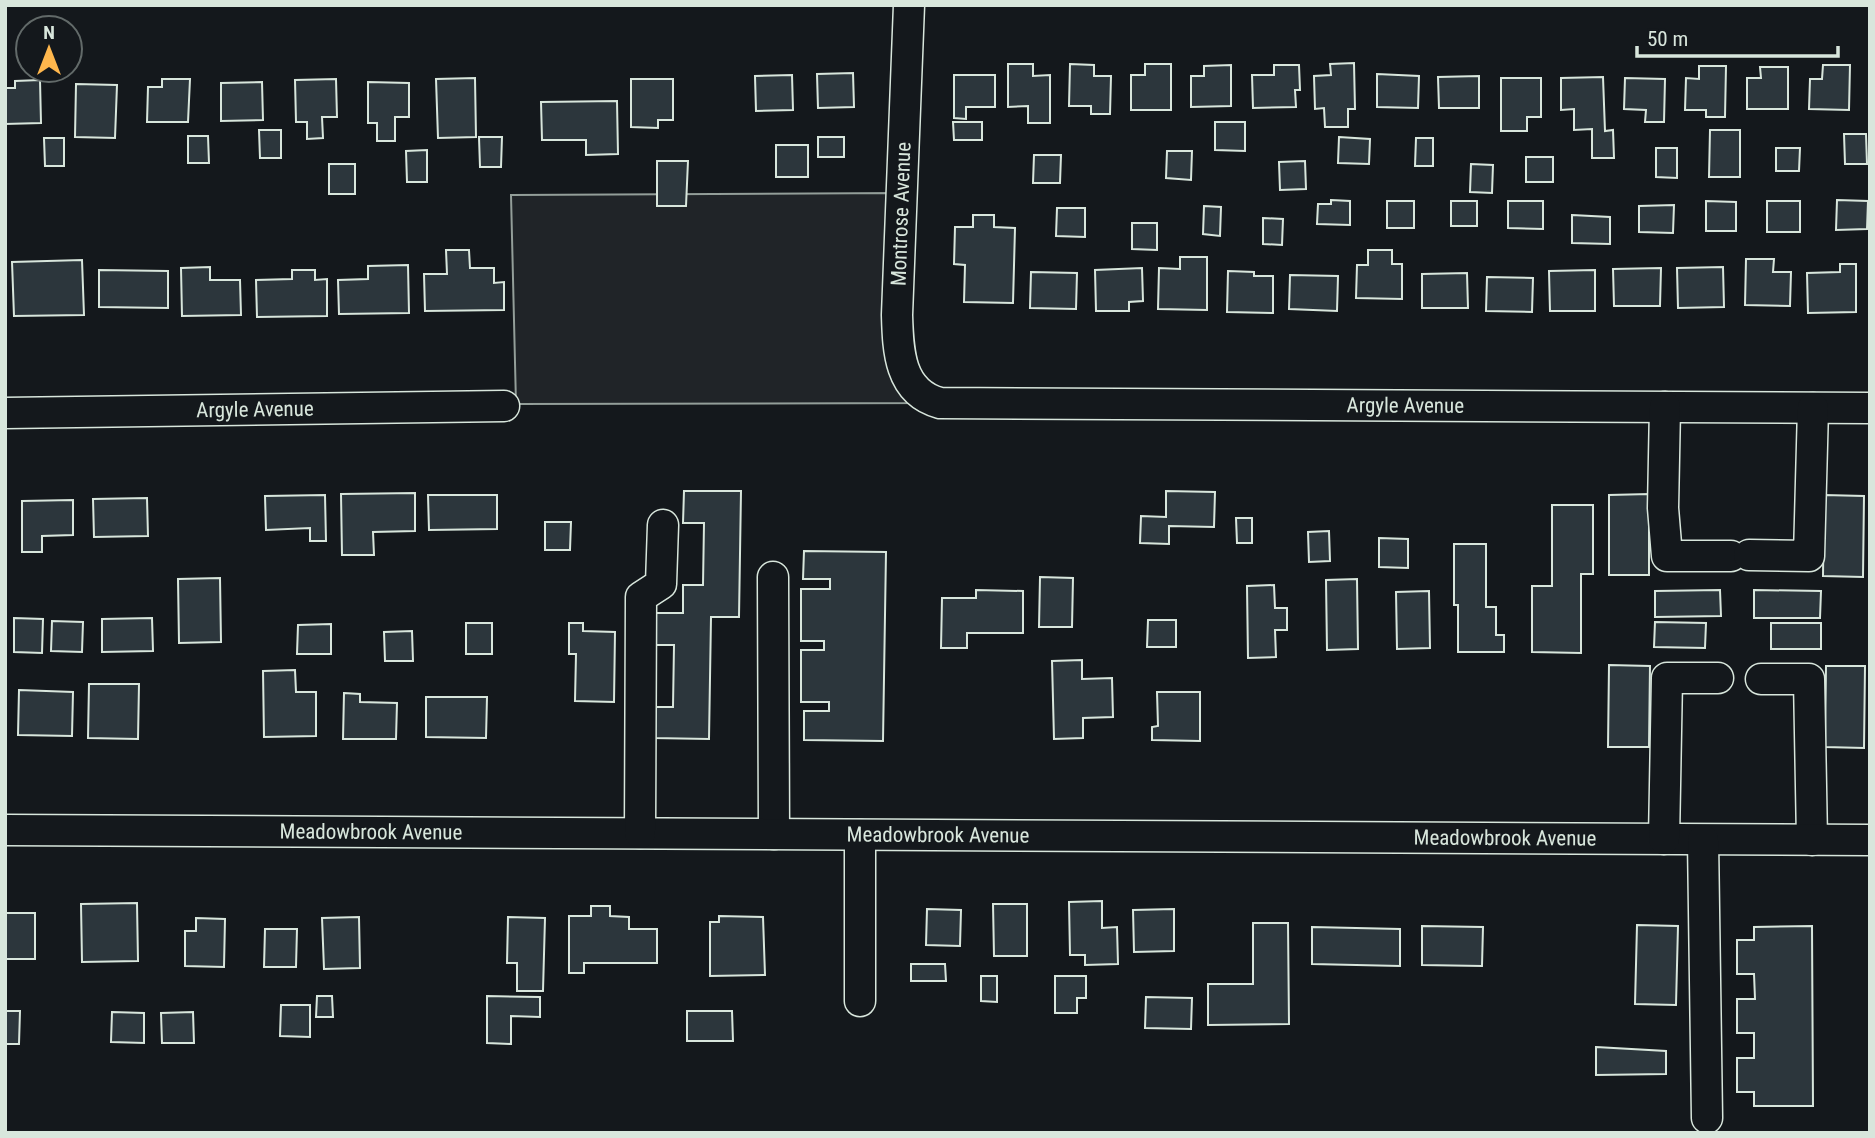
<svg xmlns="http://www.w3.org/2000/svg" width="1875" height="1138" font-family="'Roboto Condensed',sans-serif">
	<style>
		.green { fill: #202428; stroke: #939e99; stroke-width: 2 }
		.building { fill: #2c363c; stroke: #d8e6dc; stroke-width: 2 }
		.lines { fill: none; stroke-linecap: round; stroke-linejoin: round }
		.minor-casing { stroke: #d8e6dc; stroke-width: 33 }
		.minor { stroke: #14181c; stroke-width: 30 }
		.labels { text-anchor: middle; stroke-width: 5; stroke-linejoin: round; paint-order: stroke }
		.street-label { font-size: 21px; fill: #d8e6dc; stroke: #14181c }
	</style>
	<rect width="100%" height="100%" fill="#14181c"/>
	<polygon class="green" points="902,193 898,352 940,403 516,404 511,195"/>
	<g class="building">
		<polygon points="1354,63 1355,109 1348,109 1348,127 1325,127 1324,108 1315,109 1314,76 1331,75 1330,64"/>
		<polygon points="1008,64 1033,64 1033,76 1050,75 1050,123 1028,123 1028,106 1008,107"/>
		<polygon points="1070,64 1094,65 1094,76 1111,76 1110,114 1091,114 1091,106 1069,106"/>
		<polygon points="1145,64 1171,64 1171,110 1131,110 1131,75 1145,75"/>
		<polygon points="1231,65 1231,106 1191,107 1191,76 1204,76 1204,66"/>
		<polygon points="1274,65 1299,65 1300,90 1295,90 1296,107 1253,108 1252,75 1274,75"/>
		<polygon points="1823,65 1850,65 1849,110 1809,109 1810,79 1822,79"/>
		<polygon points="1699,66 1726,66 1725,117 1706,117 1706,110 1685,110 1686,78 1699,79"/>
		<polygon points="1760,67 1788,67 1788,109 1747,109 1747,78 1761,78"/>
		<polygon points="853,73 854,107 818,108 817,74"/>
		<polygon points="1377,74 1419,76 1418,108 1377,107"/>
		<polygon points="792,75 793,110 756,111 755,76"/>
		<polygon points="954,75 995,75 995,107 966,107 966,119 954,118"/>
		<polygon points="1479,76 1479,108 1439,108 1438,77"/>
		<polygon points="1603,77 1605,131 1613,130 1614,158 1592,158 1592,129 1574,130 1574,109 1561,110 1561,78"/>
		<polygon points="475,78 476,137 438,138 436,79"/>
		<polygon points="1501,78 1541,78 1541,117 1527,117 1527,131 1501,131"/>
		<polygon points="1625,78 1665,79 1664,122 1645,122 1646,110 1624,109"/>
		<polygon points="162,79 190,79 188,122 147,122 148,87 162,87"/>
		<polygon points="336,79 337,117 322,117 323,138 307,139 307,122 296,122 295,80"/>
		<polygon points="631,79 673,79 673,120 658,120 658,128 631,127"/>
		<polygon points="40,80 41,123 5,124 5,88 15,88 15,81"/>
		<polygon points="262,82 263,120 221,121 221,83"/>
		<polygon points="368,82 409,83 409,117 395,117 395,141 377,141 377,123 368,123"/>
		<polygon points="76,84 117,85 115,138 75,137"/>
		<polygon points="617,101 618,154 586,155 586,140 542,140 541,102"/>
		<polygon points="953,122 982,122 982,140 954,140"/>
		<polygon points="1215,122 1245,122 1245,151 1215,150"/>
		<polygon points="259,130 281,130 281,158 260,158"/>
		<polygon points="1710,130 1740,130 1740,177 1709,177"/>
		<polygon points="1844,134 1866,134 1867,164 1845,164"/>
		<polygon points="188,136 208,136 209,163 188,163"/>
		<polygon points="479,137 502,137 501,167 480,167"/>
		<rect x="818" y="137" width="26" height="20"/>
		<polygon points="1339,137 1370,139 1369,164 1338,163"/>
		<polygon points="44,138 64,138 64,166 45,166"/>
		<polygon points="1416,138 1433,138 1433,166 1415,166"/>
		<rect x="776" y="145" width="32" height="32"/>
		<polygon points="1656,148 1677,148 1677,178 1656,177"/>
		<polygon points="1776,148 1800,148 1799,171 1776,171"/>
		<polygon points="427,150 427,182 407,182 406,151"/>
		<polygon points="1167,151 1192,151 1191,180 1166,178"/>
		<polygon points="1034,155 1061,155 1060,183 1033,183"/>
		<rect x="1526" y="157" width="27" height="25"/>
		<polygon points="657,161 688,161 686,206 657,206"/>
		<polygon points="1305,161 1306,189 1280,190 1279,162"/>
		<rect x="329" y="164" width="26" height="30"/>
		<polygon points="1471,164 1493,165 1492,193 1470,192"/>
		<polygon points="1331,200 1350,201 1350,225 1317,224 1318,204 1331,204"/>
		<polygon points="1837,200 1868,201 1867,229 1836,230"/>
		<rect x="1387" y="201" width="27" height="27"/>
		<rect x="1451" y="201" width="26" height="25"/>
		<polygon points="1508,201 1543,201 1543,229 1508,228"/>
		<polygon points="1706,201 1736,202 1736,231 1706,231"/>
		<rect x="1767" y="201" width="33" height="31"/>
		<polygon points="1674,205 1673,233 1639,232 1639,206"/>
		<polygon points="1204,206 1221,207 1220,236 1203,234"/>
		<polygon points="1057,208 1085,208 1085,237 1056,236"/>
		<polygon points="973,215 994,215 994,227 1015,228 1013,303 964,302 965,265 954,264 955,227 973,227"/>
		<polygon points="1572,215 1610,217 1610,244 1572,243"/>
		<polygon points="1263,218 1283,219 1282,245 1263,244"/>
		<polygon points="1132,223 1157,223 1157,250 1132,249"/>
		<polygon points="446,250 469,250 470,268 494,268 494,283 504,282 504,310 425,311 424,274 447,274"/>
		<polygon points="1368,250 1392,250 1392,264 1402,264 1402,299 1356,298 1357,265 1368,265"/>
		<polygon points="1180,257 1207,257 1207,310 1158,309 1159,268 1180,269"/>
		<polygon points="1746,259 1774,259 1773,272 1791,272 1790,306 1745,305"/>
		<polygon points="82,260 84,315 14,316 12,262"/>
		<polygon points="1840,264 1856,264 1856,312 1808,313 1807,273 1840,272"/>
		<polygon points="408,265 409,313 339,314 338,280 368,279 368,266"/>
		<polygon points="210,267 210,280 240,280 241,315 182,316 181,268"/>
		<polygon points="1723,267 1724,307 1678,308 1677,268"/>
		<polygon points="1142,268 1143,301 1129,302 1129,311 1096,311 1095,270"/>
		<polygon points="1661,268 1660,306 1614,306 1613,269"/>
		<polygon points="99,270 168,271 168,308 99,307"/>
		<polygon points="292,270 315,270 315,280 327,279 327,316 257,317 256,280 292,279"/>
		<polygon points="1595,270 1595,311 1550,311 1549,271"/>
		<polygon points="1228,271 1254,272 1254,276 1273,276 1273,313 1227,312"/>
		<polygon points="1031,272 1077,273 1076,309 1030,308"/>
		<polygon points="1467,273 1468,308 1422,308 1422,274"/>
		<polygon points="1290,275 1338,276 1337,311 1289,309"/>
		<polygon points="1487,277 1533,278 1532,312 1486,311"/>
		<polygon points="684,491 741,491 739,617 711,617 709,739 653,738 653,707 673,707 674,645 653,645 653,613 683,613 683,585 703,585 704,523 683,523"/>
		<polygon points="1166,491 1215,492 1214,527 1169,526 1169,544 1140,543 1141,516 1166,517"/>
		<polygon points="415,493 415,531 373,532 374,555 342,555 341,494"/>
		<polygon points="1649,494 1649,575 1609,575 1609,495"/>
		<polygon points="325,495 326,541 310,541 310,528 266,530 265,496"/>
		<polygon points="428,495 497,495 497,529 429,530"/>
		<polygon points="1824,495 1864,496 1863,577 1823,576"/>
		<polygon points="147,498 148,536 94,537 93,499"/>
		<polygon points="73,500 73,535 42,536 42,552 22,552 22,501"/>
		<polygon points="1552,505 1593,505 1593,574 1581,574 1581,653 1532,652 1532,586 1552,586"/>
		<polygon points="1236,518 1252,518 1252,543 1237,543"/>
		<polygon points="545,522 571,522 570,550 545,550"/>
		<polygon points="1329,531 1330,561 1309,562 1308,532"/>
		<polygon points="1379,538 1408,539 1408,568 1379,567"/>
		<polygon points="1454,544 1486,544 1486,607 1496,607 1496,635 1504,635 1504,652 1458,652 1458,605 1454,605"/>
		<polygon points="804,551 886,552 883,741 804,740 804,711 829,711 829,702 801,702 801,650 824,650 824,641 801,641 801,589 830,589 830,579 803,579"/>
		<polygon points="1040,577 1073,578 1072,627 1039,627"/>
		<polygon points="220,578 221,642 179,643 178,579"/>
		<polygon points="1357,579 1358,649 1327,650 1326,580"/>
		<polygon points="1274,585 1275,608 1287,608 1287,630 1275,630 1276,657 1248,658 1247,586"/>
		<polygon points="976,590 1023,591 1023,633 967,633 967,648 941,648 942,598 976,598"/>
		<polygon points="1720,590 1721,616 1655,617 1655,591"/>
		<polygon points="1754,590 1821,591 1820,618 1754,618"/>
		<polygon points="1429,591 1430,648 1397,649 1396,592"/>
		<polygon points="14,618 43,619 42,653 14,652"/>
		<polygon points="152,618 153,651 102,652 102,619"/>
		<polygon points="1148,620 1176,620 1176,647 1147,647"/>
		<polygon points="52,621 83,622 82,652 51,651"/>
		<polygon points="1655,622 1706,623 1705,648 1654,647"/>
		<rect x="466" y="623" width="26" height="31"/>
		<polygon points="569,623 583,623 583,631 615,632 614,702 575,701 576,654 569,654"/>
		<rect x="1771" y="623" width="50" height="26"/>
		<polygon points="331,624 331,654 297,654 298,625"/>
		<polygon points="412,631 413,661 385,661 384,632"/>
		<polygon points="1082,660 1082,679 1112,678 1113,717 1083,718 1083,738 1054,739 1052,661"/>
		<polygon points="1609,665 1650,666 1649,747 1608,747"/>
		<polygon points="1826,666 1865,666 1864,748 1825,747"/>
		<polygon points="295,670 296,692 316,692 316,736 264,737 263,671"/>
		<polygon points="89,684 139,684 138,739 88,738"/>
		<polygon points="19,690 73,692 72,736 18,735"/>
		<polygon points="1157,692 1200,692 1200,741 1152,740 1152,727 1158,726"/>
		<polygon points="344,693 360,694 360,702 397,703 396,739 343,739"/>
		<polygon points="426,697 487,697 486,738 426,737"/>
		<polygon points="1102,901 1102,928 1117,927 1118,964 1085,965 1085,955 1070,955 1069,902"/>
		<polygon points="137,903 138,961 82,962 81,904"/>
		<polygon points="993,904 1027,904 1027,956 994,956"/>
		<polygon points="591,906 610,906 610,916 629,917 629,929 657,929 657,963 584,963 584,973 569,973 569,916 591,916"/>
		<polygon points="927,909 961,910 960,946 926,945"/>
		<polygon points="1174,909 1174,951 1134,952 1133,910"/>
		<rect x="5" y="913" width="30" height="46"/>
		<polygon points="719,916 763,917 765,975 710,976 710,922 719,922"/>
		<polygon points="359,917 360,968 324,969 322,918"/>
		<polygon points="508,917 545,918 543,991 517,991 517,963 507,963"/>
		<polygon points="196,918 225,919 224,967 185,966 185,931 196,931"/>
		<polygon points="1253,923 1288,923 1289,1024 1208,1025 1208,984 1253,984"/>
		<polygon points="1637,925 1678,926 1676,1005 1635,1004"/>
		<polygon points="1422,926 1483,927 1482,966 1422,965"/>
		<polygon points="1812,926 1813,1106 1754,1106 1754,1092 1737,1092 1737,1058 1754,1058 1754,1033 1737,1033 1737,999 1755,999 1754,974 1737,974 1737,940 1754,940 1754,927"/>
		<polygon points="1312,927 1400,929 1400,966 1312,964"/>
		<polygon points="265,929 297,929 296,967 264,967"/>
		<polygon points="911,964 945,964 946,981 911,981"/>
		<polygon points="981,976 997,976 997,1002 981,1001"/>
		<polygon points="1055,976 1086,976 1086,998 1077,998 1077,1013 1055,1013"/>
		<polygon points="317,996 332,996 333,1017 316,1017"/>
		<polygon points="487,996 540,997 540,1017 511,1016 511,1044 487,1043"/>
		<polygon points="1146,997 1192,998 1191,1029 1145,1028"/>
		<polygon points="281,1005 310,1005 310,1037 280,1036"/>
		<polygon points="5,1011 20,1011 19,1044 5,1044"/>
		<polygon points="687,1011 732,1011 733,1041 687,1041"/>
		<polygon points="112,1012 144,1013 144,1043 111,1042"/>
		<polygon points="193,1012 194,1043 162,1043 161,1013"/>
		<polygon points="1596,1047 1666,1051 1666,1074 1596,1075"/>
	</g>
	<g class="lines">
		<defs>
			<g id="minor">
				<path id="s1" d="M 909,5 L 897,315 C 898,350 899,392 940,403 L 1870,408"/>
				<polyline points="1665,407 1663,508 1667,556 1731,556"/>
				<path id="s2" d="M 5,413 L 504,406"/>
				<polyline points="1749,555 1809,556 1813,408"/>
				<polyline points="773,577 774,834"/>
				<polyline points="1761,679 1809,679 1812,840"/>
				<path id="s3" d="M 5,830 L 1870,840"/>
				<polyline points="640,833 641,597 661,584 663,525"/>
				<polyline points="860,835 860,1001"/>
				<polyline points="1664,839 1667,678 1718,678"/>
				<polyline points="1703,840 1707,1118"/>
			</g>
		</defs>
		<use href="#minor" class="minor-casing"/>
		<use href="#minor" class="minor"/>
	</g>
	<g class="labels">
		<g class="street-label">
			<text transform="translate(901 214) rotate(-88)" y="7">Montrose Avenue</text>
			<text dy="7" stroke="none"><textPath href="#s1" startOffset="882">Argyle Avenue</textPath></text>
			<text dy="7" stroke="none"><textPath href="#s2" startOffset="250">Argyle Avenue</textPath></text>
			<text dy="7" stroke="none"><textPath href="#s3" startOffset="366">Meadowbrook Avenue</textPath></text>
			<text dy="7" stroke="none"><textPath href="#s3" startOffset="933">Meadowbrook Avenue</textPath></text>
			<text dy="7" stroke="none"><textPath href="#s3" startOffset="1500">Meadowbrook Avenue</textPath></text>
		</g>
	</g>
	<rect width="1875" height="1138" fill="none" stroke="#d8e6dc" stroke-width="14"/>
	<g transform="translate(49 49)"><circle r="33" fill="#14181c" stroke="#626a69" stroke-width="2"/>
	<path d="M0-5L12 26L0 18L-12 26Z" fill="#ffb74d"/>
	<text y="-10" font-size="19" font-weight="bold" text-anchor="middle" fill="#d8e6dc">N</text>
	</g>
	<path d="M1637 46v10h201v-10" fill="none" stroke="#d8e6dc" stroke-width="3.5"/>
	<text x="1647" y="46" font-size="21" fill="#d8e6dc" stroke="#14181c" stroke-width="5" paint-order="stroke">50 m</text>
</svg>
